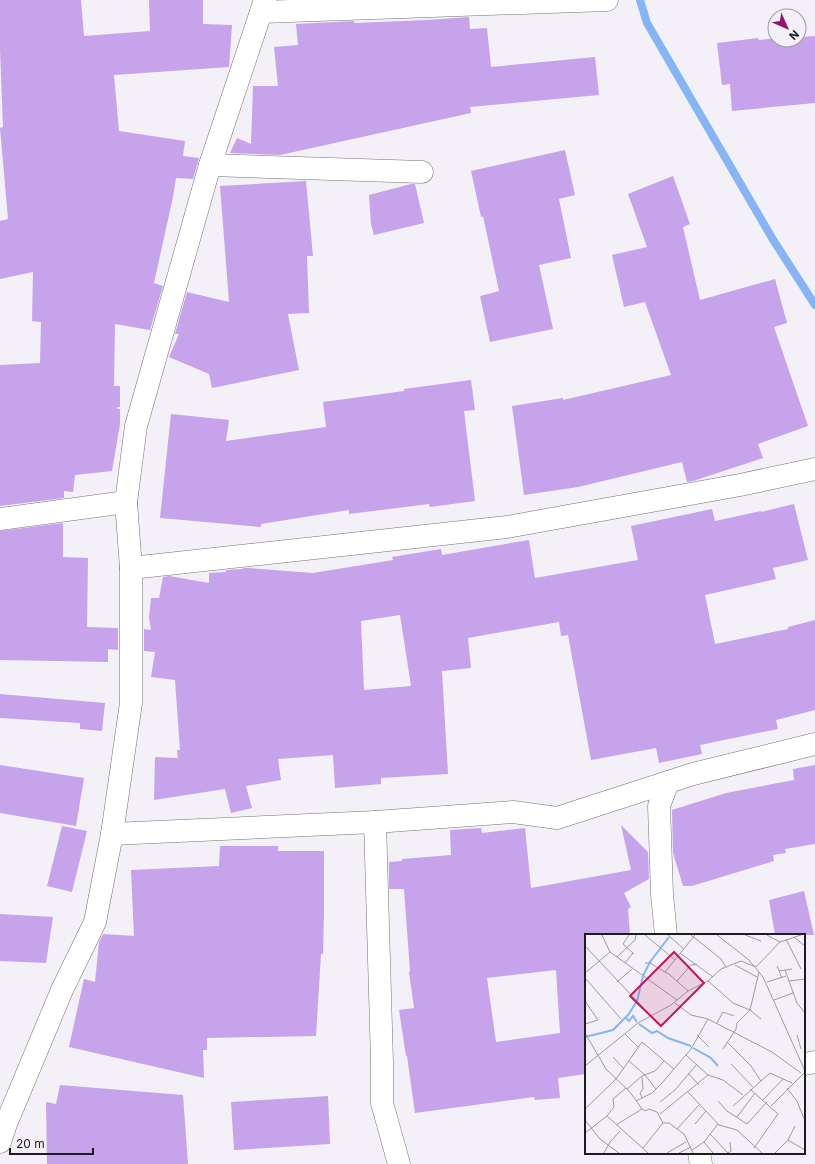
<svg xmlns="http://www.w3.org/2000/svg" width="815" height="1164" font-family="Inter,sans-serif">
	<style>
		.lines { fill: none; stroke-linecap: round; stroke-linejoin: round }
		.stream { stroke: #85b5f5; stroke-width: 8 }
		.building { fill: #c6a3eb; fill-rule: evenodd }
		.street-casing { stroke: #747177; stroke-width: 23 }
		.secondary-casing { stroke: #747177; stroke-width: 23 }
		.street { stroke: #fff; stroke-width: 22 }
		.secondary { stroke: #fff; stroke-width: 22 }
		.inset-river { fill: none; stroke: #85b5f5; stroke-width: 2 }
		.inset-road { fill: none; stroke: #9d9ba1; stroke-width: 1 }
		.view { fill: #c2185b; fill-opacity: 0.15; stroke: #c2185b; stroke-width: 2 }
		.inset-edge { fill: none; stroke: #1d1c1f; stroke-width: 2 }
	</style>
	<rect width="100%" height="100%" fill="#f3f0f7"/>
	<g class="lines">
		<polyline class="stream" points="640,0 647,23 772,238 815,305"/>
	</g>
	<g class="building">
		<polygon points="0,0 81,0 84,36 150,31 149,0 203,0 203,24 232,25 229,67 114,75 119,131 185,141 183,156 199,158 193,179 176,178 173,197 154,283 163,286 150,330 115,324 114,386 120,386 120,407 115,408 120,409 120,424 112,471 75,475 73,492 64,491 64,498 0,506 0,365 40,363 41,322 32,321 33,272 0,279 0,221 8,219 0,128 3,127 0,49"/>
		<polygon points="469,17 470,29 487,28 491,67 595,57 599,95 470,107 471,113 280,155 230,153 237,138 251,144 253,86 278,86 274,47 298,45 296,24 354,21 354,23 428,20"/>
		<polygon points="815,36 815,103 732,111 730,84 722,85 717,43 758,38 759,40 775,38 775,40 799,40 799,37"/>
		<polygon points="565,150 575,195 559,199 571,258 539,265 553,329 490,342 480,296 499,291 483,216 481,217 471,171"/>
		<polygon points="673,176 690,224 683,227 700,300 775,279 787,323 774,327 808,426 758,444 763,458 693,481 687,482 682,462 578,487 524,495 512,406 563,398 563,400 671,375 645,302 624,307 612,255 647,247 628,194"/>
		<polygon points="306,181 313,256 307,256 309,313 288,314 299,370 212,388 209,374 169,357 179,334 175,334 187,292 229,302 220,186"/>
		<polygon points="411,184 415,184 424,223 374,235 371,224 369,195"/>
		<polygon points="471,380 475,410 464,411 475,501 430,507 429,504 349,514 349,510 261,524 261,527 160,518 171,414 229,420 226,441 326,427 323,402 404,391 404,389"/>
		<path d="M 794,504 L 808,560 L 773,568 L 776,579 L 705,595 L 715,644 L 788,629 L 788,627 L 815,620 L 815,710 L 776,720 L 778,729 L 700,745 L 702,754 L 659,763 L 656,748 L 591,760 L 568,635 L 561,636 L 559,622 L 468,638 L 471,668 L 442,671 L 448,774 L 381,778 L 381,784 L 335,788 L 333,755 L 278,759 L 281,780 L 246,786 L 252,808 L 231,813 L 225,789 L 154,800 L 155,757 L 178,758 L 177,750 L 180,750 L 175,680 L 151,677 L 155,652 L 144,651 L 144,629 L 151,630 L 149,618 L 151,598 L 159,598 L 163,577 L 169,576 L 209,583 L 209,573 L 226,572 L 226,570 L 243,569 L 243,568 L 248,568 L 313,573 L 393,560 L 392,557 L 441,549 L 442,555 L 529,540 L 535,578 L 638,560 L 631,526 L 712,509 L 715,521 L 761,511 L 761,512 ZM 400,615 L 411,686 L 364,690 L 361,621 Z"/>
		<polygon points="63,523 63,557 88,558 87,627 118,628 118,650 108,649 108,662 0,660 0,531"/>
		<polygon points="0,694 105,703 102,731 80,729 80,723 0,718"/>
		<polygon points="0,765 84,778 76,826 0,813"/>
		<polygon points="815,765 815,844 785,849 786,853 773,855 774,861 692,886 683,886 673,853 672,810 726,793 794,780 793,769"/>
		<path d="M 621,825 L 648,852 L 649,879 L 624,893 L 631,907 L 628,909 L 630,935 L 586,935 L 586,1074 L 558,1078 L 560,1098 L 535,1100 L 534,1097 L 415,1113 L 407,1056 L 406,1056 L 399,1010 L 414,1008 L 409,972 L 410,971 L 404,889 L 389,889 L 389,862 L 402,861 L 402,859 L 451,855 L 450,830 L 481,828 L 482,833 L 525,828 L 531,888 L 631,870 ZM 556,970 L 560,1033 L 496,1042 L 487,978 Z"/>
		<polygon points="62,826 87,831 72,892 47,886"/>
		<polygon points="220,846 278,846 278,851 324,851 324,912 323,954 321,954 316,1036 207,1038 207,1050 203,1050 204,1078 69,1047 84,979 95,982 99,942 103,934 134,936 131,870 219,866"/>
		<polygon points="804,891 814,935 775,935 769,900"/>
		<polygon points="0,914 53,917 46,963 0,961"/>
		<polygon points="60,1085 183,1095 188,1164 47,1164 46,1102 56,1104"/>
		<polygon points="328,1096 330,1144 234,1150 231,1102"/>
	</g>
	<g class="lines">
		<defs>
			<g id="street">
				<polyline points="261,12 607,0"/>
				<polyline points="210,165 422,172"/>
				<polyline points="0,519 126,502"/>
				<polyline points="131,568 507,527 740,485 815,469"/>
				<polyline points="375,822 382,1062 382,1103 399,1164"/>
				<polyline points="112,834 375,822 513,812 557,818 693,774 815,744"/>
				<polyline points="666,935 662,894 659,806 668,782"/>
				<polyline points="804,1064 815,1062"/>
				<polyline points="699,1153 701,1164"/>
			</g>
			<polyline id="secondary" points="0,1142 6,1124 62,990 95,922 112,834 131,703 131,568 126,502 136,426 210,165 265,0"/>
		</defs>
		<use href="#street" class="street-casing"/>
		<use href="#secondary" class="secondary-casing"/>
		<use href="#street" class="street"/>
		<use href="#secondary" class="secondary"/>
	</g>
	<g transform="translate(585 934)">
		<rect width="220" height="220" fill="#f3f0f7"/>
		<path class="inset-river" d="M 41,84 L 44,87 L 48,82 L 52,88M 54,90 L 67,99 L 72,97 L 83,104 L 106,112M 0,103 L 28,96 L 43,81 L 52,67 L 58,42 L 65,28 L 84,3M 108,114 L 126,124 L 133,132"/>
		<path class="inset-road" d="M 17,1 L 25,18 L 92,66M 44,1 L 38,10 L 49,20M 60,1 L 90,26M 83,1 L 99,15M 106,1 L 136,25 L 141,33M 132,1 L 164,26 L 178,43 L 220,137M 160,1 L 176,7M 182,1 L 195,8M 209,3 L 220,12M 201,5 L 216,35M 0,12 L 66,82M 95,19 L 128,43M 32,23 L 50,6 L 51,1M 40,29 L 48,19M 60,29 L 65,29 L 85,41 L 103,57M 150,31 L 172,43M 192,32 L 197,44M 200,36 L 212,69 L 220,79M 194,37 L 207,35M 80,38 L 110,1M 0,39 L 25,18M 0,44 L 36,85M 92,47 L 106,31 L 112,30M 123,47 L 148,69 L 165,76 L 176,85M 204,47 L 220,45M 32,48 L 47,35M 182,48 L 201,42M 189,66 L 208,59M 0,67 L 13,86 L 0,90M 90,69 L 106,81 L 123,85 L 187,118 L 216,139M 132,89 L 138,78 L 149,82M 0,99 L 21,135 L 45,158 L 57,175 L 60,177 L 64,175 L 72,178 L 78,189M 40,100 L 53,113M 112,101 L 124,113M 212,101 L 216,115M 142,108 L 166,132 L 176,147M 138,115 L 151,95 L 152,89 L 165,76 L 174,38M 101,121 L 123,141 L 138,146 L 158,161M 28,123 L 39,135M 44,127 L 60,141M 146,130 L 168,153M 0,132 L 53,89 L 86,71 L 103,57 L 123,47 L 136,35 L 156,27 L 171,33 L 195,8 L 216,1M 103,139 L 114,151M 60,141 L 71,155M 202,154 L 212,167 L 220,187M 42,155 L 57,142 L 70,137 L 79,127M 165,155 L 193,180 L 169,214M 103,158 L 134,191 L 152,196 L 177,219M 57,164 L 55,159 L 58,155 L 57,143M 178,166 L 198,145M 51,167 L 67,159 L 77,149 L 106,115 L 123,85M 133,167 L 142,177 L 162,190 L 182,168M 75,168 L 90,156 L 112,130M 148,172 L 185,139 L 207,149M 186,172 L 220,138M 0,175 L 31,145 L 57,108 L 89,135M 75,180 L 123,141M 22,182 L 63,219M 152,183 L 170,159M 0,186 L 15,205 L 34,219M 78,189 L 84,189 L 99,200 L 108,219M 110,190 L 121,177M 31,191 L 57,175M 92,195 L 114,171M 0,199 L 22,182 L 29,173 L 28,165 L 41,154M 125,200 L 143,219M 203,206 L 210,192M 119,208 L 128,219M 58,214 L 78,189M 107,216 L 119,208 L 133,190M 19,219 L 25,208 L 35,197M 82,219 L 101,208M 94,219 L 106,213M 143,219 L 146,217 L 145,208M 190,219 L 203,206 L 220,216"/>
		<path class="view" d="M 89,18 L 119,49 L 76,92 L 45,62 Z"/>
		<rect width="220" height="220" class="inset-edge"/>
	</g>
	<g transform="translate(787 28) rotate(135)"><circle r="19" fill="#f3f0f7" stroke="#9d9ba1"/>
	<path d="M0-3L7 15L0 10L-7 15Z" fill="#94136c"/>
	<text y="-6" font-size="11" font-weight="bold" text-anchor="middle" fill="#1d1c1f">N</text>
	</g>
	<path d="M10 1148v6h83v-6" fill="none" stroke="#1d1c1f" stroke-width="2"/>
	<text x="16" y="1148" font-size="12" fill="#1d1c1f" stroke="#f3f0f7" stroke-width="3" paint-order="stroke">20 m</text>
</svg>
